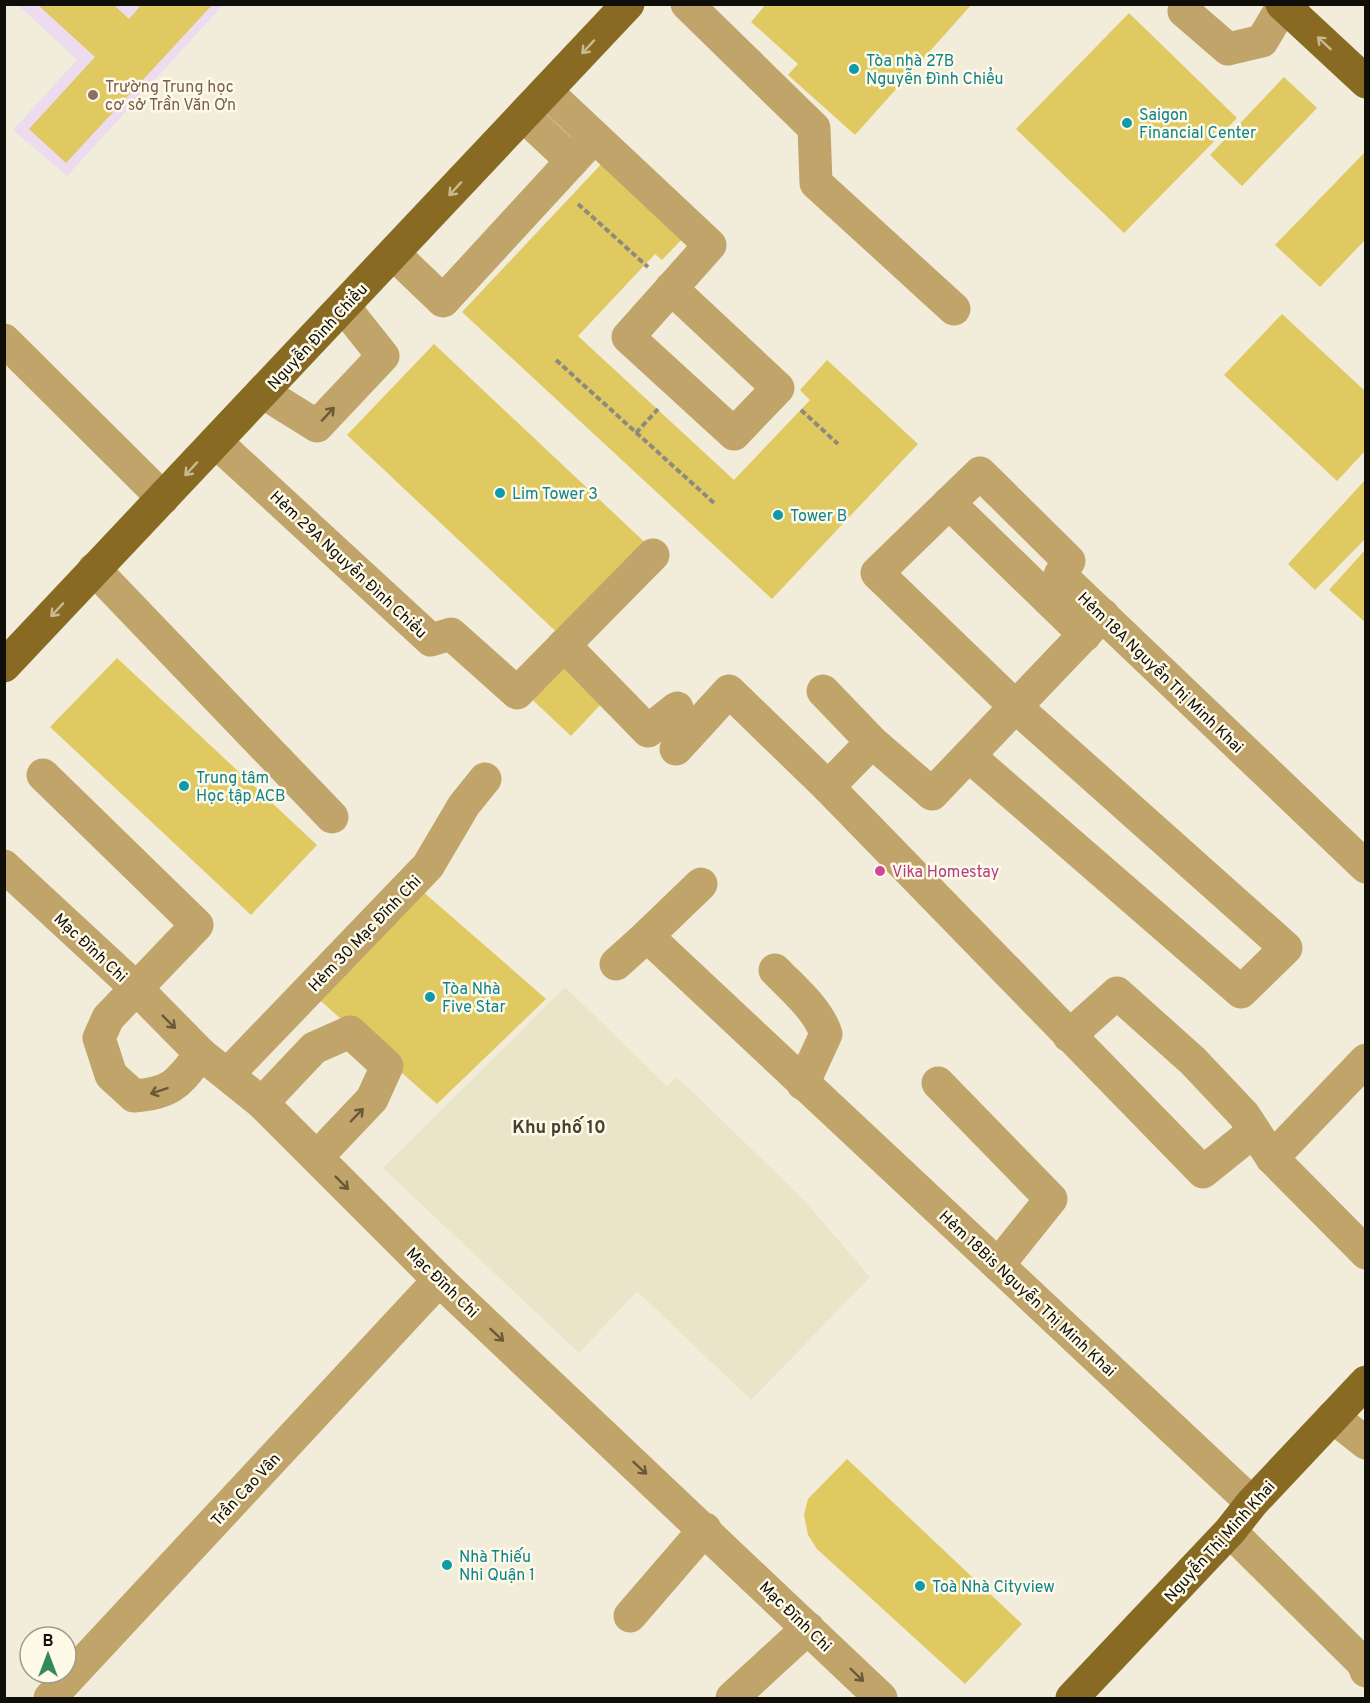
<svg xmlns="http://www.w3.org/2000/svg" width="1370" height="1703" font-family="Overpass,sans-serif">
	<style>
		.built { fill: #eae4c9 }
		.education { fill: #eddcef }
		.building { fill: #dfc960 }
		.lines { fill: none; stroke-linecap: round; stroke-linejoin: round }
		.path { stroke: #8e8b7e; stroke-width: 4; stroke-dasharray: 6 3; stroke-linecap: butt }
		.minor { stroke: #c0a469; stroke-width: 33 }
		.major { stroke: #886a23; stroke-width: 33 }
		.oneway { stroke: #c9b98f }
		.oneway2 { stroke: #685938 }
		.culture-dot { fill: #0f9aa8; stroke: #fefae7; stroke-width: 2 }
		.education-dot { fill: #8d6e63; stroke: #fefae7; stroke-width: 2 }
		.hotel-dot { fill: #d1479c; stroke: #fefae7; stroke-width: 2 }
		.labels { text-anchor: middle; stroke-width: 5; stroke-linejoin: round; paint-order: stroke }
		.culture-label { font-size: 16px; fill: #0d838f; stroke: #fefae7; text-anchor: start }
		.education-label { font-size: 16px; fill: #785e54; stroke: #fefae7; text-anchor: start }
		.street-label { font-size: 16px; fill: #100e08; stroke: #fefae7 }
		.hotel-label { font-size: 16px; fill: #b23c85; stroke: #fefae7; text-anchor: start }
		.neighbourhood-label { font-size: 18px; font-weight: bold; fill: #454132; stroke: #fefae7 }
	</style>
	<rect width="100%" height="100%" fill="#f1edda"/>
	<polygon class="built" points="565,987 667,1086 676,1077 696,1095 802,1198 870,1277 751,1400 637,1291 579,1353 383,1168"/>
	<polygon class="education" points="18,5 223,5 67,176 13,130 77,60"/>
	<g class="building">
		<polygon points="37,4 113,4 129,19 142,4 213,4 66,163 29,129 95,57"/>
		<polygon points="766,4 972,4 855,135 788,75 798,64 751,22"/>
		<polygon points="1129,13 1237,118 1124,233 1016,129"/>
		<polygon points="1284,77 1317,108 1242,186 1210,155"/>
		<polygon points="1366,151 1366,239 1320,287 1275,245"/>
		<polygon points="607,158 688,233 662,260 655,254 578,336 734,480 810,400 800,390 827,360 918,444 772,599 462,312"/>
		<polygon points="1282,314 1366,392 1366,450 1337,481 1224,375"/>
		<polygon points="434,344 653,550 566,641 347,435"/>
		<polygon points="1366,479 1366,538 1315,590 1288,564"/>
		<polygon points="1366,549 1366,623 1329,590"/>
		<polygon points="555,656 603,702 571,736 522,690"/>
		<polygon points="117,658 317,845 251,915 50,727"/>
		<polygon points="421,890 546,999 437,1104 314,995"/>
		<polygon points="847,1459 1022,1624 965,1684 817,1549 808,1535 804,1515 808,1499"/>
	</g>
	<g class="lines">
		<g class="path">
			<polyline points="578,204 648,267"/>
			<polyline points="556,360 714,503"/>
			<polyline points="801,410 838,444"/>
			<polyline points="636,433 658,409"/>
		</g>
		<g class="minor">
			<polyline points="687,4 814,128 816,183 954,309"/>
			<polyline points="1185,4 1184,11 1228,49 1262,41 1284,4"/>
			<polyline points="547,92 710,245 628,337 734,434 778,388 671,288"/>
			<polyline points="524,116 572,161"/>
			<polyline points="394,254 443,301 594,137"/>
			<polyline points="4,340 163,498"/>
			<polyline points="264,393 317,426 383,356 344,307"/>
			<polyline points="216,442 431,640 451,634 517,693 653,555"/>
			<polyline points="949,503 1085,635"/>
			<polyline points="94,569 332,817"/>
			<polyline points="564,645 648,731 677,708"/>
			<polyline points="823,691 872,742 932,794 1103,615"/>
			<polyline points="676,749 729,691 828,787 1203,1172 1254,1131"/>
			<polyline points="969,756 1241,992 1286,948 1017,708 877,573 980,473 1069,561 1060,575 1366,867"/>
			<path d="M 43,775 L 197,925 L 108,1018 L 99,1038 L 111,1075 L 134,1096 C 173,1093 178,1083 201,1054"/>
			<polyline points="828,787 872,742"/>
			<polyline points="4,866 137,989 201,1054 262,1103 439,1280 881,1698"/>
			<polyline points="647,936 701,884"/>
			<polyline points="616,964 647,936 1252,1503"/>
			<path d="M 775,970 C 793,989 818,1009 826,1034 L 803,1084"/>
			<polyline points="1069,1036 1117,993 1193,1061 1244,1115 1272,1158 1366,1253"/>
			<polyline points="228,1074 428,866 464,805 485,779"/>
			<polyline points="938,1083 1051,1199 998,1265"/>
			<polyline points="262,1103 314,1048 350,1032 387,1066 372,1099 317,1157"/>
			<polyline points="1272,1158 1366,1060"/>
			<polyline points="1333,1417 1366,1443"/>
			<polyline points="1230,1531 1363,1663 1366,1671"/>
			<polyline points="630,1616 705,1529"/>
			<polyline points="50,1698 439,1280"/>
			<polyline points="732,1698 808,1628"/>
		</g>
		<g class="major">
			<polyline points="1282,4 1366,82"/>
			<polyline points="4,666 628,4"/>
			<polyline points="1072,1698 1230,1531 1252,1503 1366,1382"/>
		</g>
	</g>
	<defs><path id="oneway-shaft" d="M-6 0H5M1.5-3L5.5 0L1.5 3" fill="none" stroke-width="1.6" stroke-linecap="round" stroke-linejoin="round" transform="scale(1.5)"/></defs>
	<g class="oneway">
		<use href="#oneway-shaft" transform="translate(1324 43) rotate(-137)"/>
		<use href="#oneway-shaft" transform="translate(588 47) rotate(133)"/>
		<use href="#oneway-shaft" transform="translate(455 189) rotate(133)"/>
		<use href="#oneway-shaft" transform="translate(191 469) rotate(133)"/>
		<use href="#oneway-shaft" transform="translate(57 610) rotate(133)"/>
	</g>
	<g class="oneway2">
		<use href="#oneway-shaft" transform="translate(328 414) rotate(-47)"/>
		<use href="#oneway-shaft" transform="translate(169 1022) rotate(45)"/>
		<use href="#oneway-shaft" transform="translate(159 1091) rotate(161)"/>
		<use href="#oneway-shaft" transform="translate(357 1115) rotate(-46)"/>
		<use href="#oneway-shaft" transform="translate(342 1183) rotate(45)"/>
		<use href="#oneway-shaft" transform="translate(497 1335) rotate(43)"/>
		<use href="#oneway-shaft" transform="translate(640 1468) rotate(43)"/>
		<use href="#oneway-shaft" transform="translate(857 1675) rotate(44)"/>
	</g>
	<g class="culture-dot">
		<circle cx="854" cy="69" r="6"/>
		<circle cx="1127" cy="123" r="6"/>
		<circle cx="500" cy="493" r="6"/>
		<circle cx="778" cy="515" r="6"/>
		<circle cx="184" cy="786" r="6"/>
		<circle cx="430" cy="997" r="6"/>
		<circle cx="447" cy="1565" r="6"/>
		<circle cx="920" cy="1586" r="6"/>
	</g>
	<circle class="education-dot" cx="93" cy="95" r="6"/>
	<circle class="hotel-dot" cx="880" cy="871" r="6"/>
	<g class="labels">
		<g class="culture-label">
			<text x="866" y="66">Tòa nhà 27B<tspan x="866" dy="18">Nguyễn Đình Chiểu</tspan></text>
			<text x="1139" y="120">Saigon<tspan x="1139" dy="18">Financial Center</tspan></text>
			<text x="512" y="499">Lim Tower 3</text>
			<text x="790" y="521">Tower B</text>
			<text x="196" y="783">Trung tâm<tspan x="196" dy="18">Học tập ACB</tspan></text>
			<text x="442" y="994">Tòa Nhà<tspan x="442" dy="18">Five Star</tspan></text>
			<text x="459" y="1562">Nhà Thiếu<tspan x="459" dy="18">Nhi Quận 1</tspan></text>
			<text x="932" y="1592">Toà Nhà Cityview</text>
		</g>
		<g class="education-label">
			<text x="105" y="92">Trường Trung học<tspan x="105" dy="18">cơ sở Trần Văn Ơn</tspan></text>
		</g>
		<g class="street-label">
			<text transform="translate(317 336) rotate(-47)" y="6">Nguyễn Đình Chiểu</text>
			<text transform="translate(349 564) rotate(43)" y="6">Hẻm 29A Nguyễn Đình Chiểu</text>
			<text transform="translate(1161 672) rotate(44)" y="6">Hẻm 18A Nguyễn Thị Minh Khai</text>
			<text transform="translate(364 933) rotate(-46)" y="6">Hẻm 30 Mạc Đĩnh Chi</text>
			<text transform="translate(91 947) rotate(43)" y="6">Mạc Đĩnh Chi</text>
			<text transform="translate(443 1282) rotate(44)" y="6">Mạc Đĩnh Chi</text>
			<text transform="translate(1028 1293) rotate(43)" y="6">Hẻm 18Bis Nguyễn Thị Minh Khai</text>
			<text transform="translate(245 1489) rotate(-47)" y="6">Trần Cao Vân</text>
			<text transform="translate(1219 1541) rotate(-48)" y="6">Nguyễn Thị Minh Khai</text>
			<text transform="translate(796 1616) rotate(44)" y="6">Mạc Đĩnh Chi</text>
		</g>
		<g class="hotel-label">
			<text x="892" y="877">Vika Homestay</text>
		</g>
		<g class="neighbourhood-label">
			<text x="559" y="1133">Khu phố 10</text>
		</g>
	</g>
	<rect width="1370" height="1703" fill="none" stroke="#100e08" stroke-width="12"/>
	<g transform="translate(48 1655)"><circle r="28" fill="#fefae7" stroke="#9f9c8e" stroke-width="1.5"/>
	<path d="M0-4.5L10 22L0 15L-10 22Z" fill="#338a5e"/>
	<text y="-9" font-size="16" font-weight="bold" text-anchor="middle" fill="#100e08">B</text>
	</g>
</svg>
